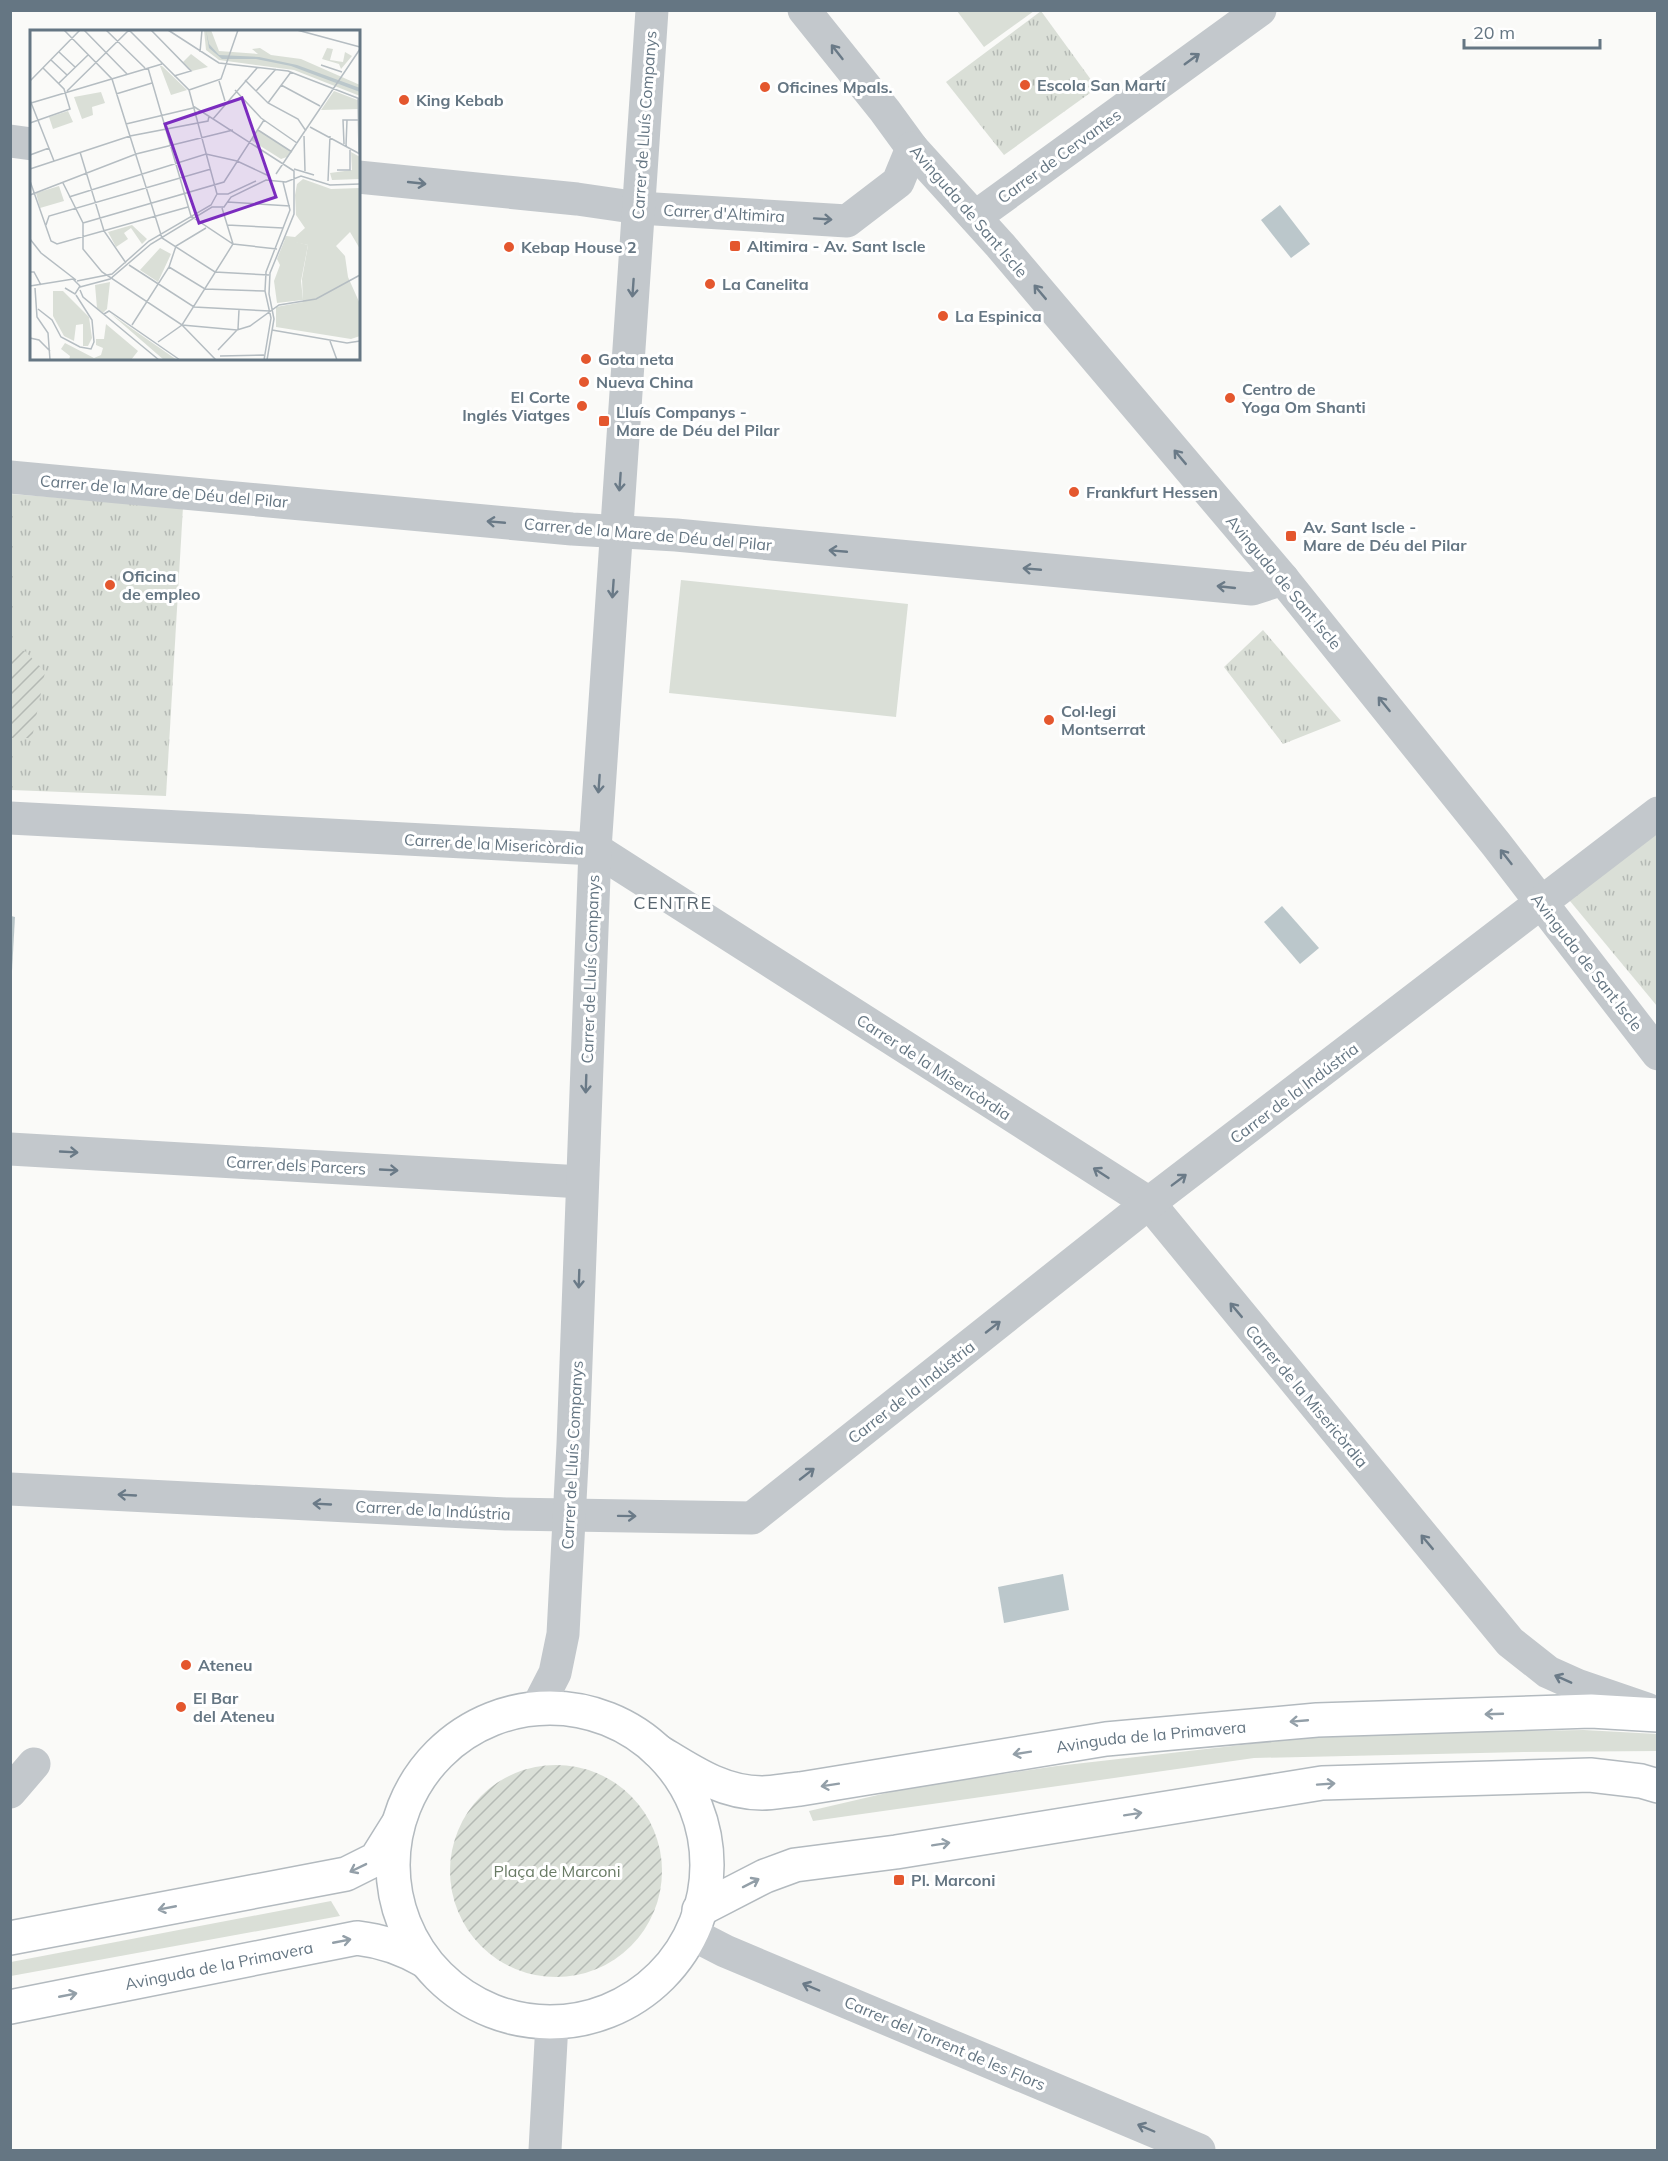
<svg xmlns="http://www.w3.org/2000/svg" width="1668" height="2161" font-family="Mulish,sans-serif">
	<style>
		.grass { fill: #dadfd7 }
		.park { fill: url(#park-tufts) }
		.garden { fill: url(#garden-furrows) }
		.water { fill: #bbc7cb }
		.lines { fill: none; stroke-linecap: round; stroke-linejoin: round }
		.secondary-casing { stroke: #b3babf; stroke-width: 36 }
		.street { stroke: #c3c8cc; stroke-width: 33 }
		.secondary { stroke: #fff; stroke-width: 33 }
		.oneway { stroke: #6a7a87 }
		.oneway2 { stroke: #939fa8 }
		.poi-dot { fill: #e4572e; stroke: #fff; stroke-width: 2 }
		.labels { text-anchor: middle; stroke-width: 6; stroke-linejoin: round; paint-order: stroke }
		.poi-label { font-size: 16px; font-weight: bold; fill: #657683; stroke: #fff; text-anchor: start }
		.street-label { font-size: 16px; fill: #657683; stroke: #fff }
		.park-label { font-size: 16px; fill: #687a64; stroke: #fff }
		.neighbourhood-label { font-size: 18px; letter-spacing: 1.5px; fill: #57646e; stroke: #fff }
		.inset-road { fill: none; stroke: #b5bdc2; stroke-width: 1.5 }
		.view { fill: #7b2cbf; fill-opacity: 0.15; stroke: #7b2cbf; stroke-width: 3 }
		.inset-edge { fill: none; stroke: #657683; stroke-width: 3 }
	</style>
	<defs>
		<pattern id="park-tufts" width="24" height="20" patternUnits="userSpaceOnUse" patternTransform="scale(1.5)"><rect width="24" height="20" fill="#dadfd7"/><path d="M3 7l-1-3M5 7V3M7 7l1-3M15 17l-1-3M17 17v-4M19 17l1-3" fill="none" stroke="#b4b9b4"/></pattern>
		<pattern id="garden-furrows" width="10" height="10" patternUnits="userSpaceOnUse" patternTransform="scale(1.5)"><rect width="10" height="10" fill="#dadfd7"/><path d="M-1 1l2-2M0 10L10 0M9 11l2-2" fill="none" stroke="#b4b9b4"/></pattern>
	</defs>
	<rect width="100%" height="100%" fill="#fafaf8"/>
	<g class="grass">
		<polygon points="957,11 1034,11 984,47"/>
		<polygon points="681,580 908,604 896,717 669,693"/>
		<polygon points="1584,1730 1657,1734 1657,1751 1524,1752 1254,1758 813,1821 809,1811 908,1788 1057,1766 1337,1734"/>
		<polygon points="331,1901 340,1916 11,1976 11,1962"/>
	</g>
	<g class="park">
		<polygon points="1041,11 1097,88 1004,155 946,82"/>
		<polygon points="11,494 183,507 166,796 11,790"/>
		<polygon points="1263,630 1341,721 1283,744 1224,667"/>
		<polygon points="1657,814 1657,1006 1560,889"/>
	</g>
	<g class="garden">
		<polygon points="11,649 25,651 45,672 32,738 11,738"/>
		<circle cx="556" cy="1871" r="106"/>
	</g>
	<g class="water">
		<polygon points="1280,205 1310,244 1291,258 1261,220"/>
		<polygon points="1282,906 1319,948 1300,964 1264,922"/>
		<polygon points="11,916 15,917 11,989 10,989"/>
		<polygon points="1063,1574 1069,1610 1004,1623 998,1587"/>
	</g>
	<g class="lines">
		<defs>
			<g id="secondary">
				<circle cx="550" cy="1865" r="157"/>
				<path id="s1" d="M 658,1751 C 691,1771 722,1793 762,1793 C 774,1793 787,1790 800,1789 L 1106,1739 L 1317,1720 L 1591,1711 L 1658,1715"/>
				<polyline points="699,1910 765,1876 795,1865 896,1852 1322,1783 1590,1775 1641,1781 1658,1786"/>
				<polyline points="10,1938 346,1874 376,1859 396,1827"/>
				<path id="s2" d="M 10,2007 L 357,1938 C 383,1941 403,1948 425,1961"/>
			</g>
		</defs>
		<use href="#secondary" class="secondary-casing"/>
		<g class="street">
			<polyline points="804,10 885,111 912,148 1000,245 1283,579 1496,844 1658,1054"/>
			<polyline points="10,141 32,144"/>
			<polyline points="358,177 577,199 639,208 847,221 898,182 912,148"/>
			<polyline points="975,217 1260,10"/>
			<polyline points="10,477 572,529 676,535 1252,589 1283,579"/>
			<polyline points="10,818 595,849 1149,1203 1510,1642 1548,1672 1577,1685 1647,1709"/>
			<polyline points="10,1149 582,1182"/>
			<polyline points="10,1489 506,1514 752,1518 1149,1203 1658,813"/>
			<polyline points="537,1708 555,1673 563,1634 573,1444 595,849 652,10"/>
			<polyline points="10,1792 34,1764"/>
			<polyline points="692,1934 725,1951 1199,2150"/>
			<polyline points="545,2150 552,2023"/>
		</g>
		<use href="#secondary" class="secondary"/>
	</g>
	<defs><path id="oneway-shaft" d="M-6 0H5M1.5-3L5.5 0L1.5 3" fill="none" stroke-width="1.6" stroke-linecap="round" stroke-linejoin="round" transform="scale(1.5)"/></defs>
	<g class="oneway">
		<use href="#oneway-shaft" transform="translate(837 52) rotate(-128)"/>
		<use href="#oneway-shaft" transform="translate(1192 59) rotate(-36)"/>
		<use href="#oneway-shaft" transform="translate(417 183) rotate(6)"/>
		<use href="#oneway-shaft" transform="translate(823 219) rotate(4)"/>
		<use href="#oneway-shaft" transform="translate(633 288) rotate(94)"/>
		<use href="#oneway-shaft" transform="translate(1040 292) rotate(-130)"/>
		<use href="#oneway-shaft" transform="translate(1180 457) rotate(-130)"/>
		<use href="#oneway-shaft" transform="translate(620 482) rotate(94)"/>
		<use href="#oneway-shaft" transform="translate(496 522) rotate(-175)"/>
		<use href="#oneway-shaft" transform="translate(838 551) rotate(-175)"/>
		<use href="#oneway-shaft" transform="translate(1032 569) rotate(-175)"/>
		<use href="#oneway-shaft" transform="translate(1226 587) rotate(-174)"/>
		<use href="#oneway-shaft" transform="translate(613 589) rotate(94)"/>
		<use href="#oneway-shaft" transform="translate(1384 704) rotate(-129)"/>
		<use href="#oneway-shaft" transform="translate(599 784) rotate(94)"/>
		<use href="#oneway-shaft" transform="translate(1506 857) rotate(-128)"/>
		<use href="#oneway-shaft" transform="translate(586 1084) rotate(92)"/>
		<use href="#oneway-shaft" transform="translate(69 1152) rotate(3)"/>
		<use href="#oneway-shaft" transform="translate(389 1170) rotate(3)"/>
		<use href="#oneway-shaft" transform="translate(1101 1173) rotate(-147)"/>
		<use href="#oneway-shaft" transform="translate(1179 1180) rotate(-37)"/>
		<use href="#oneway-shaft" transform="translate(579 1279) rotate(92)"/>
		<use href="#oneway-shaft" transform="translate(1236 1310) rotate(-130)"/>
		<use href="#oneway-shaft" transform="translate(993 1327) rotate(-38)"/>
		<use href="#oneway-shaft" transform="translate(807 1474) rotate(-38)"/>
		<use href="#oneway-shaft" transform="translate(127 1495) rotate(-177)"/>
		<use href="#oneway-shaft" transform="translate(322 1504) rotate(-177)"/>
		<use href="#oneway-shaft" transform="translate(627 1516) rotate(1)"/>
		<use href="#oneway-shaft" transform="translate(1427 1542) rotate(-130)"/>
		<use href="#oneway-shaft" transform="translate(1563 1679) rotate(-156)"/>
		<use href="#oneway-shaft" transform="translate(811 1987) rotate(-157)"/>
		<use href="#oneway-shaft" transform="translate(1146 2128) rotate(-157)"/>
	</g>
	<g class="oneway2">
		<use href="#oneway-shaft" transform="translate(1494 1714) rotate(178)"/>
		<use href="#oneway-shaft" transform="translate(1299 1721) rotate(175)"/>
		<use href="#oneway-shaft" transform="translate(1022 1753) rotate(171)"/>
		<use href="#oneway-shaft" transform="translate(1326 1784) rotate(-4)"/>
		<use href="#oneway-shaft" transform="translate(830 1785) rotate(171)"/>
		<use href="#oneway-shaft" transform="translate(1133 1814) rotate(-9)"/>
		<use href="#oneway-shaft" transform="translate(941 1844) rotate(-9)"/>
		<use href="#oneway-shaft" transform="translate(358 1868) rotate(154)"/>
		<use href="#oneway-shaft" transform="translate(751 1883) rotate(-27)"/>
		<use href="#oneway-shaft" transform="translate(167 1908) rotate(169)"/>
		<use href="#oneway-shaft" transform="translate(342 1941) rotate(-11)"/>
		<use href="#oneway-shaft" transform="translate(68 1995) rotate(-11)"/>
	</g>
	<g class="poi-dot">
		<circle cx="1025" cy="85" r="6"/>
		<circle cx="765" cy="87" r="6"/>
		<circle cx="404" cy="100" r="6"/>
		<rect x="729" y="240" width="12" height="12" rx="3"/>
		<circle cx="509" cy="247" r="6"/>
		<circle cx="710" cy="284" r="6"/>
		<circle cx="943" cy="316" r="6"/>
		<circle cx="586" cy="359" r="6"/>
		<circle cx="584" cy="382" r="6"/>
		<circle cx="1230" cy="398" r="6"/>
		<circle cx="582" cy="406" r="6"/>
		<rect x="598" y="415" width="12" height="12" rx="3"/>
		<circle cx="1074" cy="492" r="6"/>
		<rect x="1285" y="530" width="12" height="12" rx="3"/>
		<circle cx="110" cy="585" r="6"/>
		<circle cx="1049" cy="720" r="6"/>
		<circle cx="186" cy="1665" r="6"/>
		<circle cx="181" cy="1707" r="6"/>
		<rect x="893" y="1874" width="12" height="12" rx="3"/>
	</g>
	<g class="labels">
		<g class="poi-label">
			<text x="1037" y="91">Escola San Martí</text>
			<text x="777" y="93">Oficines Mpals.</text>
			<text x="416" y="106">King Kebab</text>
			<text x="747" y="252">Altimira - Av. Sant Iscle</text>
			<text x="521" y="253">Kebap House 2</text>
			<text x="722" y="290">La Canelita</text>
			<text x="955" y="322">La Espinica</text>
			<text x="598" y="365">Gota neta</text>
			<text x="596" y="388">Nueva China</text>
			<text x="1242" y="395">Centro de<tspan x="1242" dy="18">Yoga Om Shanti</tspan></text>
			<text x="570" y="403" text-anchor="end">El Corte<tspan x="570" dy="18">Inglés Viatges</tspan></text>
			<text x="616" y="418">Lluís Companys -<tspan x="616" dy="18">Mare de Déu del Pilar</tspan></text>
			<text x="1086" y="498">Frankfurt Hessen</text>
			<text x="1303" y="533">Av. Sant Iscle -<tspan x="1303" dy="18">Mare de Déu del Pilar</tspan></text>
			<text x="122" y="582">Oficina<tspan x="122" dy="18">de empleo</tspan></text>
			<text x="1061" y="717">Col·legi<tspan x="1061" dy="18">Montserrat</tspan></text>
			<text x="198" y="1671">Ateneu</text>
			<text x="193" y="1704">El Bar<tspan x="193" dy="18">del Ateneu</tspan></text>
			<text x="911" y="1886">Pl. Marconi</text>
		</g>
		<g class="street-label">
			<text transform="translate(644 125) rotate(-86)" y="6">Carrer de Lluís Companys</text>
			<text transform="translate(1059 156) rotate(-36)" y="6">Carrer de Cervantes</text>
			<text transform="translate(969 211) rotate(49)" y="6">Avinguda de Sant Iscle</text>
			<text transform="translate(724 213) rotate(3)" y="6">Carrer d'Altimira</text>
			<text transform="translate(164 491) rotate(5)" y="6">Carrer de la Mare de Déu del Pilar</text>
			<text transform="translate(648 534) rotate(5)" y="6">Carrer de la Mare de Déu del Pilar</text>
			<text transform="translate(1284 582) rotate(50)" y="6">Avinguda de Sant Iscle</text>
			<text transform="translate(494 844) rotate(3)" y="6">Carrer de la Misericòrdia</text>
			<text transform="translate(1587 962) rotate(52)" y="6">Avinguda de Sant Iscle</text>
			<text transform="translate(590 969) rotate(-88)" y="6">Carrer de Lluís Companys</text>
			<text transform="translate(934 1067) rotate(33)" y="6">Carrer de la Misericòrdia</text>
			<text transform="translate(1294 1093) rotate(-37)" y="6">Carrer de la Indústria</text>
			<text transform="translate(296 1165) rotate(3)" y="6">Carrer dels Parcers</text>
			<text transform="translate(911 1392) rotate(-38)" y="6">Carrer de la Indústria</text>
			<text transform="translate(1307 1396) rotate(50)" y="6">Carrer de la Misericòrdia</text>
			<text transform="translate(572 1455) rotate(-87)" y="6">Carrer de Lluís Companys</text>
			<text transform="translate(433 1510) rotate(3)" y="6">Carrer de la Indústria</text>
			<text dy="6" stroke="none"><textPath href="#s1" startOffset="507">Avinguda de la Primavera</textPath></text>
			<text dy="6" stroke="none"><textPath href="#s2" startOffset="213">Avinguda de la Primavera</textPath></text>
			<text transform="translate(945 2043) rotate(23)" y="6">Carrer del Torrent de les Flors</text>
		</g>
		<g class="park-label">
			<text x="557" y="1877">Plaça de Marconi</text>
		</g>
		<g class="neighbourhood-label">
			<text x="673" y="909">CENTRE</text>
		</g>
	</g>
	<g transform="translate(30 30)">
		<rect width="330" height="330" fill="#fafaf8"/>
		<path d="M 174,0 L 181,0 L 189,21 L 228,24 L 222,19 L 230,18 L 241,25 L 271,29 L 330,55 L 330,66 L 264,40 L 189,30 L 176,20 ZM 255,209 L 278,215 L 271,251 L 273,270 L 247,273 L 244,251 L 250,235 L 247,229 ZM 80,252 L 77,279 L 73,283 L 67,278 L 65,255 ZM 76,294 L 108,321 L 101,330 L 39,330 L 40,326 L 31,319 L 35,313 L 64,328 L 71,325 L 73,318 L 66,315 L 66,309 L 74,309 Z" fill="#dadfd7"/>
		<path d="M 23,261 L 33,261 L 59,287 L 62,308 L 58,316 L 53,316 L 53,294 L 46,295 L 44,311 L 34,306 L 23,286 Z" fill="#dadfd7"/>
		<path d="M 161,24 L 178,37 L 162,41 L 153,32 ZM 130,36 L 132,36 L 157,60 L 141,65 ZM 304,61 L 330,71 L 330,79 L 291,80 ZM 71,62 L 75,73 L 62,77 L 63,85 L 52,89 L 44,67 ZM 38,81 L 43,92 L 23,99 L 19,87 ZM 228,100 L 261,121 L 257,127 L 251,129 L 221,110 ZM 321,122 L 330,127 L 330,149 L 302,150 L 300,143 L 322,140 ZM 273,149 L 301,159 L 330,158 L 330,219 L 320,202 L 306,216 L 315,226 L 318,247 L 330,274 L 330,306 L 321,309 L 246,297 L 246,277 L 273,272 L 272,249 L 278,215 L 254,210 L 256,206 L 265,207 L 275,198 L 266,185 L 265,165 L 267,154 ZM 29,156 L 34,171 L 10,178 L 6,163 ZM 102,195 L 117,209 L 112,214 L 101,198 L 94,203 L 98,209 L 86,217 L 78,202 ZM 130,218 L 141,224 L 128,252 L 110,240 ZM 81,284 L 147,330 L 134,330 Z" fill="#dadfd7"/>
		<path d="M 297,18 L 303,19 L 300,30 L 313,32 L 315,22 L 322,26 L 311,39 L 309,34 L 292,29 Z" fill="#dadfd7"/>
		<path d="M 176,0 L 179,14 L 189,25 L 229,27 L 267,35 L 330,58 L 330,62 L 261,36 L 226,29 L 192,29 L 179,18 Z" fill="#bbc7cb"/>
		<path class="inset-road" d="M 34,0 L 82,49 L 132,208 L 185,242 L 239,245M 54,0 L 97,44M 76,0 L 115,38M 99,0 L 159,60 L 187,164M 121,0 L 161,41 L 144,46M 138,0 L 189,33 L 258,41 L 330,69M 267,0 L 330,17M 29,22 L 45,37M 170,22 L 172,0M 21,30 L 37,45M 291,35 L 312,42M 118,38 L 161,186 L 203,214 L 247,219M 215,50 L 238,73 L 268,89 L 276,101M 0,51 L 50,0M 189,51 L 195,71M 29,53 L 58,25M 251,55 L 290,76M 159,60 L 191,49 L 208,0M 205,60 L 231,88 L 267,113M 37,61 L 99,0M 226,61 L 246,39M 86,64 L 122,53M 328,68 L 329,124M 0,70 L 24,131M 1,73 L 132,34M 238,73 L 261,42M 163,76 L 264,141 L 264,184 L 240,243 L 239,264 L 244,289 L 237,330M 183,89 L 227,38M 0,93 L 40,79 L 34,59 L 13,38M 96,94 L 163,78M 280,97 L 330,124M 228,100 L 262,122M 274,106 L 275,141M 314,114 L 313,90 L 329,90M 316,116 L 317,90M 50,122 L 74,201 L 96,233M 0,125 L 19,118M 0,139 L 100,106 L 178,91 L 179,86M 264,139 L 284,145M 307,140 L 320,140 L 320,118M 246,144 L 330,19M 0,151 L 21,211 L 27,214 L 158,177M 298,151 L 300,106M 33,153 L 53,193 L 53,219 L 72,242 L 152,295 L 207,300 L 220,296 L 249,275 L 286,269 L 330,245M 187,164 L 198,164 L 226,151M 0,165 L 106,124 L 203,100M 39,167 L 176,124 L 207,131 L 239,146M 197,172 L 260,176M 53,193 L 194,152 L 234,90M 16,195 L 19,186 L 181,139M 197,195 L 253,198M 0,209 L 11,223 L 46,250M 99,235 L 164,277 L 240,281M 139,237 L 175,259 L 235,261M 0,242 L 4,242 L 11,255M 47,251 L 82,244 L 119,211 L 181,175 L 187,164M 0,256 L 43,249 L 50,256 L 45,264 L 35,258M 50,257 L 80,249 L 121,214 L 182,177 L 194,177 L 201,167 L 236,150 L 256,152 L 271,146 L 300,155 L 330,154M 5,258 L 7,287 L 18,303 L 20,330M 50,260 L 53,267 L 129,330M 8,279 L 22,290 L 31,307 L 50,317 L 61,319 L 64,312 L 62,290 L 46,265M 74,284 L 79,281 L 150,330M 102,295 L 139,237 L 146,216 L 176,198M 152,295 L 186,330M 208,299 L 209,280M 242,300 L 317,313 L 330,311M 0,308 L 9,310 L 20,321M 300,311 L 307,330M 128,312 L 152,295 L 203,214 L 192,178M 188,320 L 207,300M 190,326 L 234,325M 234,330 L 241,288 L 235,261 L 236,242 L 260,180 L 253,152"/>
		<path class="view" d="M 212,68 L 246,167 L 169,193 L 135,94 Z"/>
		<rect width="330" height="330" class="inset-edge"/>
	</g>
	<rect width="1668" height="2161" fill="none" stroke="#657683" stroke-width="24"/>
	<path d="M1464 39v9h136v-9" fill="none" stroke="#657683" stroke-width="3"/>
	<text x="1473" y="39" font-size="18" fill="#657683" stroke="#ffffff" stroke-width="4.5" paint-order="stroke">20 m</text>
</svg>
